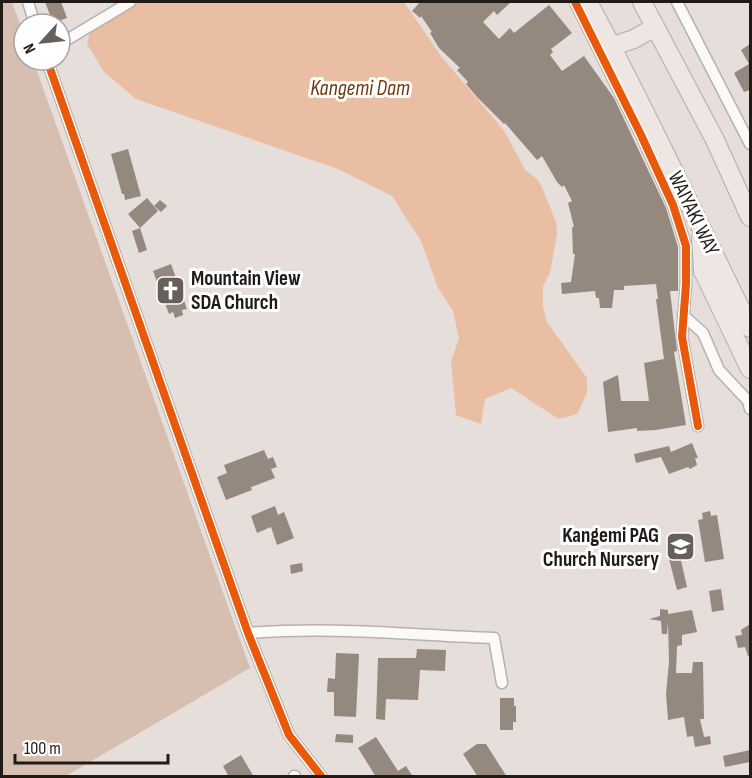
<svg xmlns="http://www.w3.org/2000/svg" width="752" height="778" font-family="'Sofia Sans Condensed',sans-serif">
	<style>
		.green { fill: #d6bfb1 }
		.water { fill: #eabea3 }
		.building { fill: #95887f }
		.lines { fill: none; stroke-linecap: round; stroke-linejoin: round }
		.minor-casing { stroke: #b7b1ad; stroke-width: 13 }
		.trunk-casing { stroke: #b7aaa3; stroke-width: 20 }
		.minor { stroke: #fbfaf9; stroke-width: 10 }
		.trunk { stroke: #eee6e2; stroke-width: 18 }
		.cycleway-casing { stroke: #fff; stroke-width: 11 }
		.cycleway { stroke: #e8590c; stroke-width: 8 }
		.labels { text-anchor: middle; stroke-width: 6; stroke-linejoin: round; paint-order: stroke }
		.street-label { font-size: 21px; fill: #211b18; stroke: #fff }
		.poi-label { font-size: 21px; font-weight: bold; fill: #211b18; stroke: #fff; text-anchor: start }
		.water-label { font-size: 22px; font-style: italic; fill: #713b11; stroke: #fff }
	</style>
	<rect width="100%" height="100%" fill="#e6deda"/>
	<polygon class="green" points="2,2 12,2 24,35 24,60 33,60 250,668 66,776 2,776"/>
	<polygon class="water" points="134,2 404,2 441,56 505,132 525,170 537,179 542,187 556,222 557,234 550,273 543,286 543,307 547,322 587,378 587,393 577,414 559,419 511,388 485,399 481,424 456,415 451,362 459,338 453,311 438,288 421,241 392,196 338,169 136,99 104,72 87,44 90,31"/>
	<g class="building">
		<polygon points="45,2 61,2 67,18 53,23"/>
		<polygon points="420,2 511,2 497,15 494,11 483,22 499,39 510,28 514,33 549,5 572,33 551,49 553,52 550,55 562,71 584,56 614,98 666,208 678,247 678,291 670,291 677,351 674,352 686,425 656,430 637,431 637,428 608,432 603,382 618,375 621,401 649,401 644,363 664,359 656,299 658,299 656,284 624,286 624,290 614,290 612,308 600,308 599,298 596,298 595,291 562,294 561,283 571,282 575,254 573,254 572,227 574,227 568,203 572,201 564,185 562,187 557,182 542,156 537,160 505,123 504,124 477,97 466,84 468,82 457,70 460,68 439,48 430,33 432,32 421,16 420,18 412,11"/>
		<polygon points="750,44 750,90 744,92 734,73 749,64 741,50"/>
		<polygon points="128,149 141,196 125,200 124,194 122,194 111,154"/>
		<polygon points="147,198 158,211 140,228 147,250 139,253 132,231 140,228 128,214"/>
		<polygon points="160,200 167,206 161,212 154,206"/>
		<polygon points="171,264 187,309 182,310 183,315 175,318 173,312 169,314 153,271"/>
		<polygon points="692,443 698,458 695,458 697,465 690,469 688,467 669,474 661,457 636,463 634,454 669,446 671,452"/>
		<polygon points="264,450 268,459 273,457 277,467 271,469 275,478 251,487 252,490 226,500 217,477 227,473 224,465"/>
		<polygon points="275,506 278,515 284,512 294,538 277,545 271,527 257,533 251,516"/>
		<polygon points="710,511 711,516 717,515 724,559 705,562 698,520 703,519 702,513"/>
		<polygon points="680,556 687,587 677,590 669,559"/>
		<polygon points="302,563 303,571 291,574 290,565"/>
		<polygon points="721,589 724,610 712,612 709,591"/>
		<polygon points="660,609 668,610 668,614 692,610 697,632 682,635 682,645 677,646 676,673 692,673 693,662 703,662 704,719 700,719 704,737 710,736 711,744 695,747 693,736 687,737 684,717 668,720 666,694 669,662 668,622 667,634 662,634 661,621 649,619 660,616"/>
		<polygon points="750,624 750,656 748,656 745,647 738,648 735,636 742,635 741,630"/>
		<polygon points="417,649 446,650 445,671 420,670 418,700 386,699 385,720 376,719 378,658 416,658"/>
		<polygon points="336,653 359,654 356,717 334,716 334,692 327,692 328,678 335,679"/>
		<polygon points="500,698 514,698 514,706 516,706 516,722 513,722 513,730 500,730"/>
		<polygon points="336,734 353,735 353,743 335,742"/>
		<polygon points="376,737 398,771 406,766 413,777 376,777 358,748"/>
		<polygon points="477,744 486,744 507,777 478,777 463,754"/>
		<polygon points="750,750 750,762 725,767 723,756"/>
		<polygon points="241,755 254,777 229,777 223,766"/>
	</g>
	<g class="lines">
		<defs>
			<g id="minor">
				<polyline points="28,2 35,24"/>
				<polyline points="575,2 641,135 673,205 686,246 686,284 682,337 698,426"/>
				<polyline points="677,2 750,144"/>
				<polyline points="60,44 130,2"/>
				<polyline points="47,60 248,633 289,735 321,776"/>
				<polyline points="683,315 703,333 719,370 748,401 750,409"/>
				<path d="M 248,633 C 329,626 412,635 494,638 L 502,683"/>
				<polyline points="294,776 295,776"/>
			</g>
			<g id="trunk">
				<path d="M 588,2 C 646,109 696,219 750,328"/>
				<polyline points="642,2 715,140 750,217"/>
				<polyline points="613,46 634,39 655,27"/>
				<polyline points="701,238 703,271 750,369"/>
			</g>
		</defs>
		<use href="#minor" class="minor-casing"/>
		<use href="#trunk" class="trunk-casing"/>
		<use href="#minor" class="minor"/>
		<use href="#trunk" class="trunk"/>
		<defs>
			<g id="cycleway">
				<polyline points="575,2 641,135 673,205 686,246 686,284 682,337 698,426"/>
				<polyline points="47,60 248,633 289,735 321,776"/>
			</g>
		</defs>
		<use href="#cycleway" class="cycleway-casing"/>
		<use href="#cycleway" class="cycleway"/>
	</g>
	<defs>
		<symbol id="church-square" viewBox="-11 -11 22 22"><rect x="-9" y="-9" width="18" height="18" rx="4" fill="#665f5c" stroke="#fff"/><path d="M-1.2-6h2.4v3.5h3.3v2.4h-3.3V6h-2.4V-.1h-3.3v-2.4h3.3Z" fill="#fff"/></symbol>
		<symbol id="school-square" viewBox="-11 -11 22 22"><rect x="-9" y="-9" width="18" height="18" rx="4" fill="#665f5c" stroke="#fff"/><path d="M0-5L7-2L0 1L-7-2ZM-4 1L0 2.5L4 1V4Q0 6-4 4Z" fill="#fff"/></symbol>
	</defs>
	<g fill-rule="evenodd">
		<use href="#church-square" x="154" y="274" width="33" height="33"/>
		<use href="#school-square" x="664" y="530" width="33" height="33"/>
	</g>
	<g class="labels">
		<g class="street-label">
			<text transform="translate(694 213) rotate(64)" y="7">WAIYAKI WAY</text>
		</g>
		<g class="poi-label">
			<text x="191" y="285">Mountain View<tspan x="191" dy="24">SDA Church</tspan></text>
			<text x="659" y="542" text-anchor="end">Kangemi PAG<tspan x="659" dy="24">Church Nursery</tspan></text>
		</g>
		<g class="water-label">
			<text x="360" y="95">Kangemi Dam</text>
		</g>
	</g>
	<rect width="752" height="778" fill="none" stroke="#211b18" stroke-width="6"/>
	<g transform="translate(42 42) rotate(243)"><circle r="28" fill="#ffffff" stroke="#a6a4a3" stroke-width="1.5"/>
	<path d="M0-4.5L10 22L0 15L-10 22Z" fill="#665f5c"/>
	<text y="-9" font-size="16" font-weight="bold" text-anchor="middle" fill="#211b18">N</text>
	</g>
	<path d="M15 754v9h153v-9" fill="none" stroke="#211b18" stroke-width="3"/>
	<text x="24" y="754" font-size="18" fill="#211b18" stroke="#ffffff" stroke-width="4.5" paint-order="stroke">100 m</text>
</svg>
